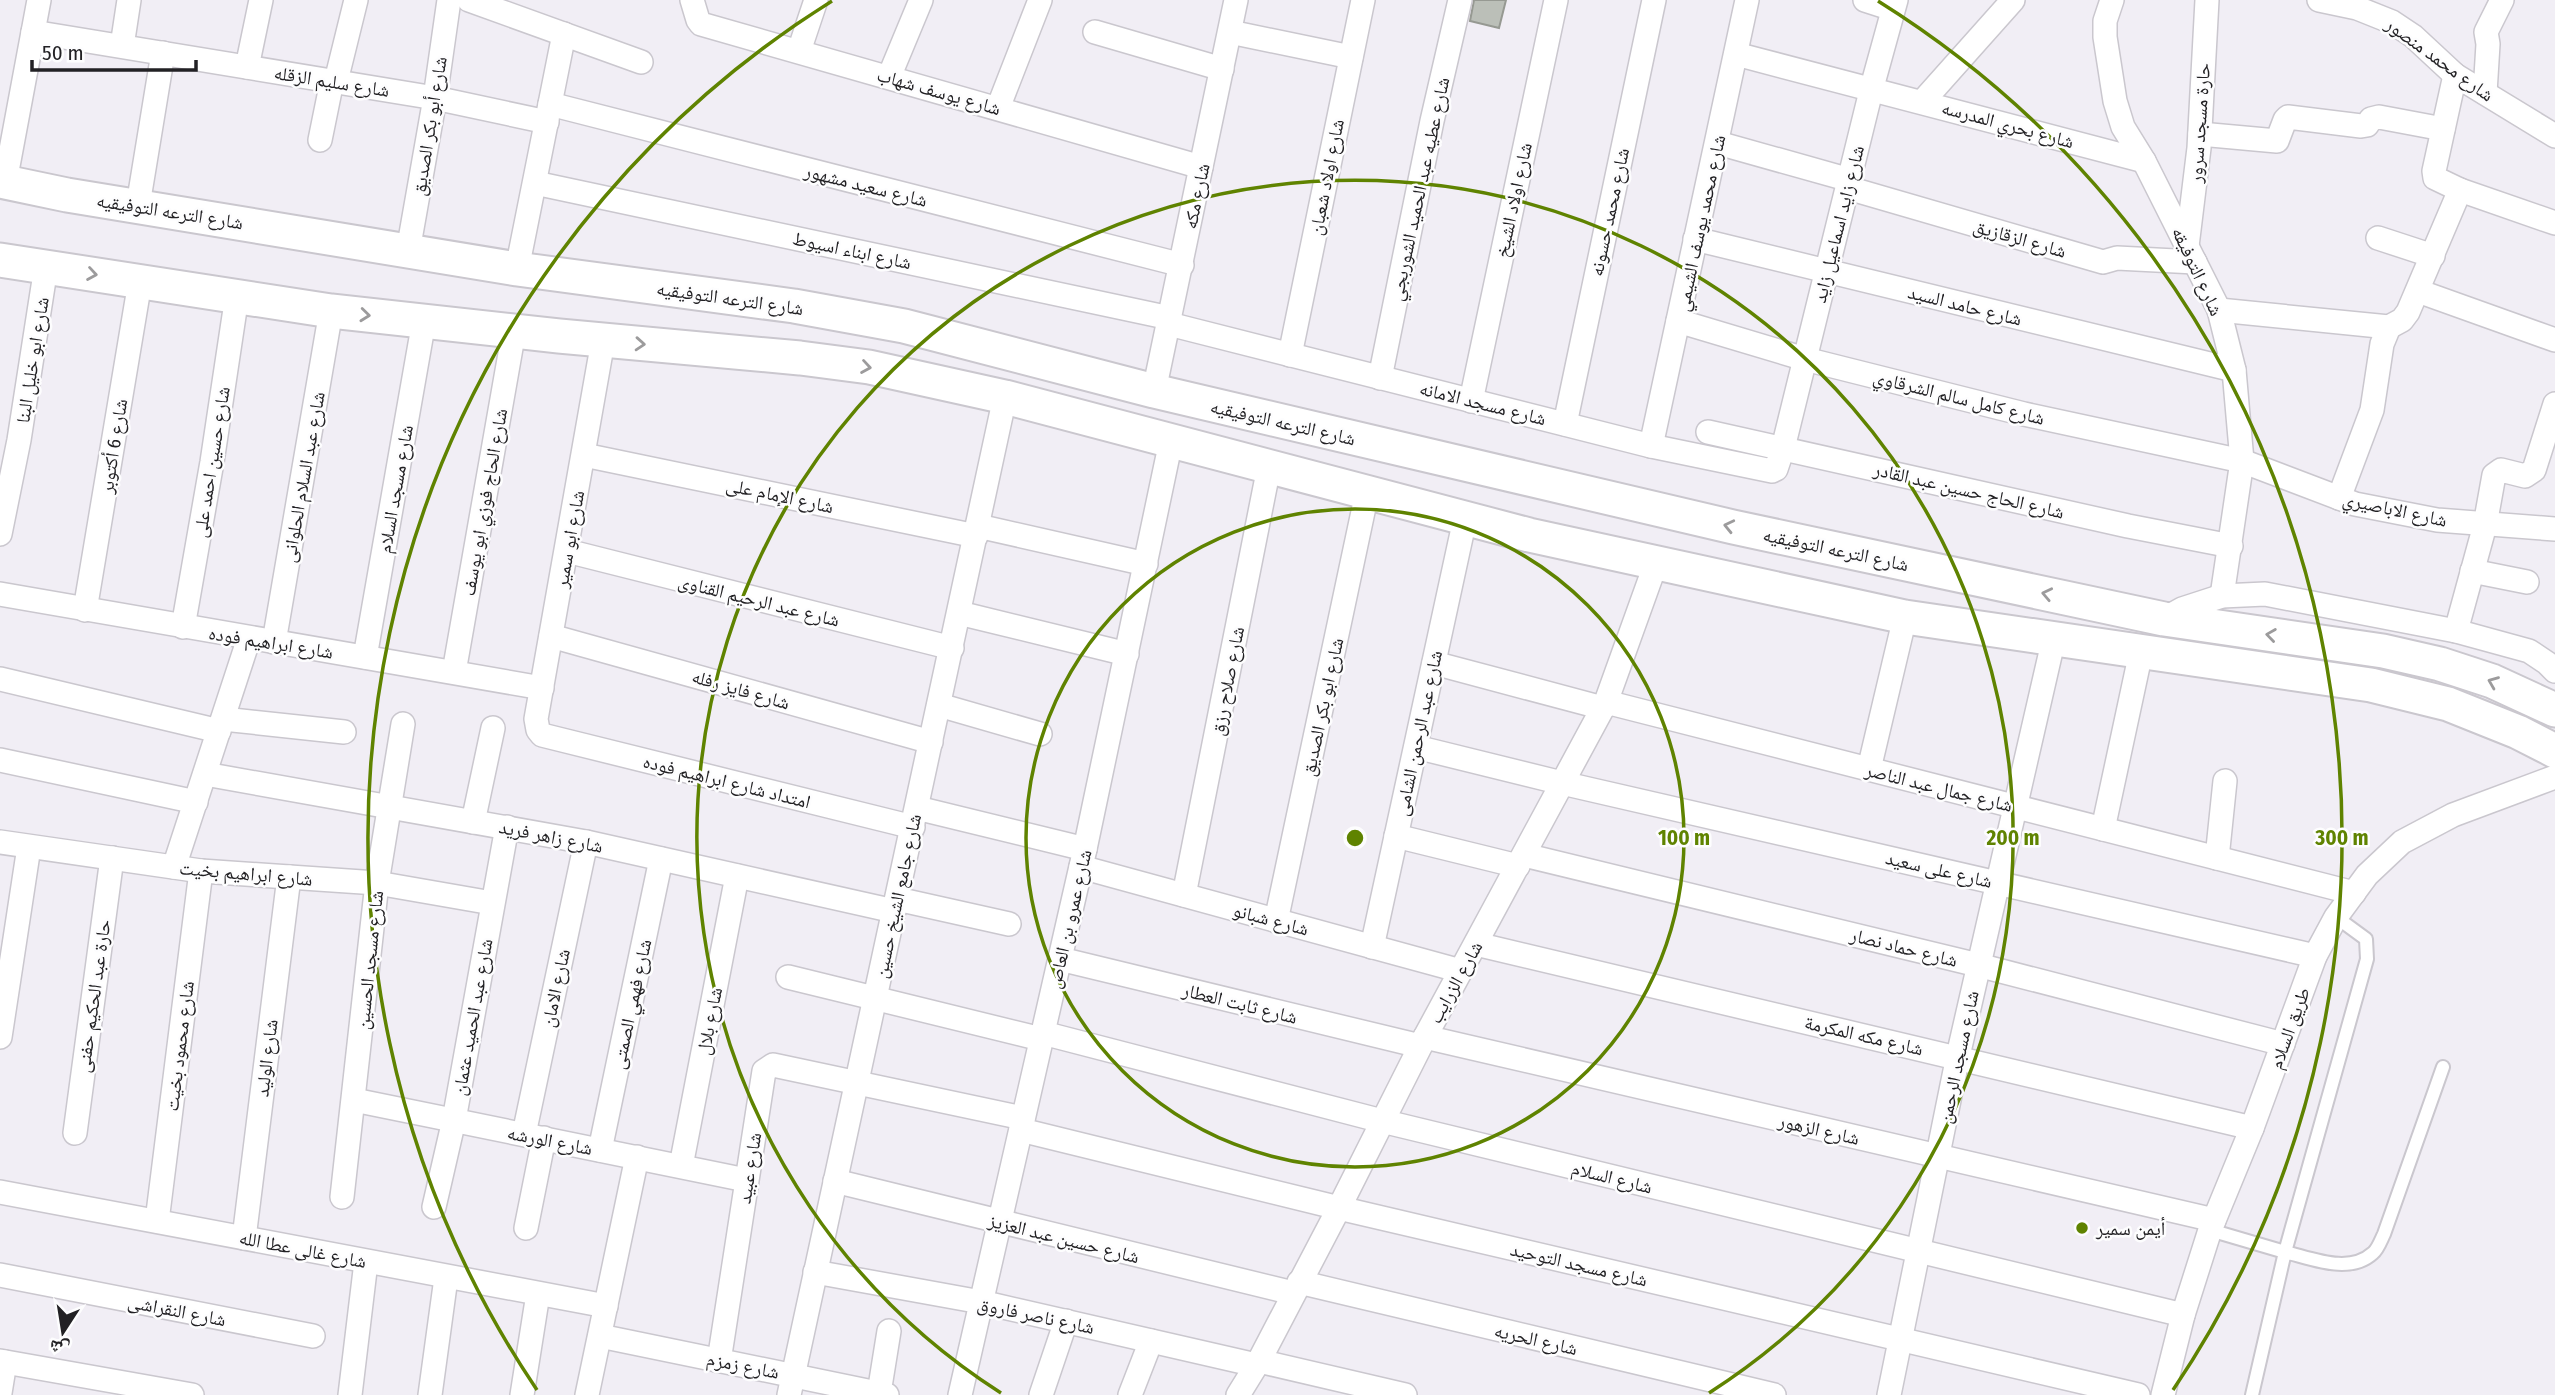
<svg xmlns="http://www.w3.org/2000/svg" width="2555" height="1395" font-family="'Fira Sans Condensed','Noto Naskh Arabic',sans-serif">
	<style>
		.building { fill: #bbbfb8; stroke: #969992; stroke-width: 2 }
		.lines { fill: none; stroke-linecap: round; stroke-linejoin: round }
		.lane-casing { stroke: #cac7ce; stroke-width: 16 }
		.street-casing { stroke: #cac7ce; stroke-width: 26 }
		.secondary-casing { stroke: #cac7ce; stroke-width: 37 }
		.lane { stroke: #fff; stroke-width: 12 }
		.street { stroke: #fff; stroke-width: 23 }
		.secondary { stroke: #fff; stroke-width: 33 }
		.oneway { stroke: #9c9b9c }
		.ring { fill: none; stroke: #5f8300; stroke-width: 3.5 }
		.poi-dot { fill: #5f8300; stroke: #fdfdfe; stroke-width: 2.5 }
		.labels { text-anchor: middle; stroke-width: 5; stroke-linejoin: round; paint-order: stroke }
		.street-label { font-size: 19px; fill: #222124; stroke: #fdfdfe }
		.poi-label { font-size: 19px; fill: #222124; stroke: #fdfdfe; text-anchor: start }
		.centre { fill: #5f8300; stroke: #fdfdfe; stroke-width: 3.5 }
		.ring-label { font-size: 21px; text-anchor: middle; font-weight: bold; fill: #5f8300; stroke: #fdfdfe; stroke-width: 5; stroke-linejoin: round; paint-order: stroke }
	</style>
	<rect width="100%" height="100%" fill="#f1eef5"/>
	<polygon class="building" points="1474,0 1506,0 1499,28 1470,21"/>
	<g class="lines">
		<defs>
			<g id="lane">
				<polyline points="2210,1230 2285,1252 2367,959 2366,939 2336,917"/>
				<path d="M 2252,1395 L 2285,1252 C 2311,1258 2349,1275 2373,1253 C 2378,1249 2381,1240 2384,1234 L 2443,1067"/>
			</g>
			<g id="street">
				<polyline points="469,0 641,62"/>
				<polyline points="692,0 698,20 701,24 1201,167"/>
				<polyline points="1865,0 1893,9"/>
				<polyline points="2112,0 2105,21 2105,37 2115,101 2123,127 2144,161 2219,310 2234,370 2242,461 2222,596"/>
				<polyline points="2319,0 2357,8 2392,22 2413,36 2455,75 2555,136"/>
				<polyline points="33,32 435,98 547,122"/>
				<polyline points="1095,32 1222,69"/>
				<polyline points="1230,32 1351,57"/>
				<polyline points="122,46 129,0"/>
				<polyline points="799,51 816,0"/>
				<polyline points="1736,54 2144,161"/>
				<polyline points="247,67 261,0"/>
				<polyline points="2455,75 2434,171 2435,178 2460,190 2555,223"/>
				<polyline points="889,77 921,0"/>
				<polyline points="336,81 356,0"/>
				<polyline points="2485,93 2488,44 2486,32 2502,0"/>
				<polyline points="1923,101 2013,0"/>
				<polyline points="550,104 1182,265"/>
				<polyline points="998,108 1040,0"/>
				<polyline points="2200,134 2277,141 2285,120 2288,117 2361,126 2367,125 2371,119 2379,117 2443,129"/>
				<polyline points="320,140 332,81"/>
				<polyline points="1718,143 1850,180"/>
				<polyline points="5,182 39,0"/>
				<polyline points="535,183 1170,318"/>
				<polyline points="1848,188 2103,262 2117,258 2195,262"/>
				<polyline points="138,205 163,53"/>
				<polyline points="2378,238 2433,256"/>
				<polyline points="1695,239 2234,370"/>
				<polyline points="2187,246 2199,148 2207,0"/>
				<polyline points="408,251 435,98 449,0"/>
				<polyline points="517,269 564,34"/>
				<polyline points="2418,291 2555,340"/>
				<polyline points="2219,310 2389,327 2402,320 2408,312 2460,190"/>
				<polyline points="1678,321 1805,359 2024,414 2242,461 2355,504 2437,520 2555,529"/>
				<polyline points="1169,324 1651,446 1772,471 1776,469 1783,448 1872,87 1896,0"/>
				<polyline points="603,341 536,719 538,730 542,735 913,827"/>
				<polyline points="1290,355 1363,0"/>
				<polyline points="1380,378 1432,121 1460,0"/>
				<polyline points="1154,391 1236,0"/>
				<polyline points="1471,401 1556,0"/>
				<polyline points="1565,424 1654,0"/>
				<polyline points="1708,432 2128,526 2231,546"/>
				<polyline points="1651,446 1747,0"/>
				<polyline points="584,455 976,536"/>
				<polyline points="2339,498 2372,410 2382,344 2389,327"/>
				<polyline points="978,526 1146,564"/>
				<polyline points="0,534 19,440 46,267"/>
				<polyline points="567,551 952,648"/>
				<polyline points="2472,571 2527,582"/>
				<polyline points="0,594 542,688"/>
				<polyline points="85,610 140,282"/>
				<polyline points="959,613 1127,654"/>
				<polyline points="2164,619 2182,609 2222,596 2265,594 2456,631 2529,651 2547,663 2555,671"/>
				<polyline points="183,627 212,462 237,296"/>
				<polyline points="2456,631 2485,525 2494,475 2501,470 2525,476 2534,470 2555,404"/>
				<polyline points="551,636 931,742"/>
				<polyline points="274,642 331,311"/>
				<polyline points="365,657 424,321"/>
				<polyline points="1434,663 1603,708"/>
				<polyline points="454,672 514,331"/>
				<polyline points="0,679 219,731"/>
				<polyline points="1606,702 2354,893"/>
				<polyline points="939,705 1040,734"/>
				<polyline points="223,719 344,732"/>
				<polyline points="1416,747 1562,783 2315,956"/>
				<polyline points="0,760 196,802"/>
				<polyline points="1869,769 1905,617"/>
				<polyline points="205,774 586,842 894,911"/>
				<polyline points="917,808 1085,849"/>
				<polyline points="473,822 493,728"/>
				<polyline points="2103,829 2141,652"/>
				<polyline points="1396,836 1518,866"/>
				<polyline points="0,842 201,871 377,883 492,903"/>
				<polyline points="1524,855 1978,965 2283,1044"/>
				<polyline points="2217,858 2225,781"/>
				<polyline points="174,867 249,638"/>
				<polyline points="1081,867 1461,971"/>
				<polyline points="1184,895 1269,467"/>
				<polyline points="897,899 1009,924"/>
				<polyline points="1276,921 1367,493"/>
				<polyline points="1476,944 2252,1128"/>
				<polyline points="1372,947 1465,519"/>
				<polyline points="1060,959 1420,1046"/>
				<polyline points="788,977 1041,1039"/>
				<polyline points="1043,1033 1382,1121 2183,1315"/>
				<polyline points="0,1037 29,847"/>
				<polyline points="1425,1037 2214,1220"/>
				<polyline points="354,1100 746,1180"/>
				<polyline points="1021,1130 1339,1208 2138,1395"/>
				<polyline points="75,1133 112,858"/>
				<polyline points="524,1134 586,842"/>
				<polyline points="600,1150 661,859"/>
				<polyline points="681,1166 737,876"/>
				<polyline points="835,1181 1293,1293"/>
				<polyline points="0,1192 606,1306"/>
				<polyline points="342,1197 377,883 403,724"/>
				<polyline points="434,1207 454,1120 507,827"/>
				<polyline points="157,1221 201,871"/>
				<polyline points="526,1228 544,1138"/>
				<polyline points="244,1238 289,877"/>
				<polyline points="815,1272 981,1302 1256,1365"/>
				<polyline points="0,1275 313,1336"/>
				<polyline points="1299,1282 1774,1395"/>
				<polyline points="600,1336 887,1395"/>
				<polyline points="0,1361 192,1395"/>
				<polyline points="719,1361 764,1071 773,1065 1023,1118"/>
				<polyline points="1259,1361 1405,1395"/>
				<polyline points="0,1393 5,1362"/>
				<polyline points="879,1393 889,1331"/>
				<polyline points="350,1395 366,1262"/>
				<polyline points="430,1395 446,1278"/>
				<polyline points="522,1395 538,1294"/>
				<polyline points="587,1395 637,1157"/>
				<polyline points="789,1395 1005,397"/>
				<polyline points="960,1395 1085,849 1171,441"/>
				<polyline points="1041,1395 1066,1321"/>
				<polyline points="1130,1395 1151,1341"/>
				<polyline points="1238,1395 1259,1361 1339,1208 1425,1037 1606,702 1656,563"/>
				<polyline points="1889,1395 1958,1056 2054,638"/>
				<polyline points="2163,1395 2183,1315 2210,1230 2252,1128 2315,956 2336,917 2367,875 2402,842 2453,815 2555,777"/>
			</g>
			<g id="secondary">
				<polyline points="0,181 67,195 517,269 794,306 904,326 1154,391 1733,527 2164,619 2383,651 2440,664 2492,681 2555,710"/>
				<polyline points="0,260 331,311 559,336 800,358 869,367 1005,397 1529,535 1905,617 2371,685 2448,704 2518,732 2555,751"/>
			</g>
		</defs>
		<use href="#lane" class="lane-casing"/>
		<use href="#street" class="street-casing"/>
		<use href="#secondary" class="secondary-casing"/>
		<use href="#lane" class="lane"/>
		<use href="#street" class="street"/>
		<use href="#secondary" class="secondary"/>
	</g>
	<defs><path id="oneway-chevron" d="M-2-3.5L2.5 0L-2 3.5" fill="none" stroke-width="1.6" stroke-linecap="round" stroke-linejoin="round" transform="scale(1.75)"/></defs>
	<g class="oneway">
		<use href="#oneway-chevron" transform="translate(92 274) rotate(9)"/>
		<use href="#oneway-chevron" transform="translate(365 315) rotate(6)"/>
		<use href="#oneway-chevron" transform="translate(640 344) rotate(4)"/>
		<use href="#oneway-chevron" transform="translate(866 367) rotate(9)"/>
		<use href="#oneway-chevron" transform="translate(1729 526) rotate(-167)"/>
		<use href="#oneway-chevron" transform="translate(2047 594) rotate(-168)"/>
		<use href="#oneway-chevron" transform="translate(2271 635) rotate(-172)"/>
		<use href="#oneway-chevron" transform="translate(2493 682) rotate(-158)"/>
	</g>
	<g class="ring">
		<circle cx="1355" cy="838" r="329"/>
		<path d="M1001 1393A658 658 0 1 1 1709 1393"/>
		<path d="M537 1390A987 987 0 0 1 832 1M1878 1A987 987 0 0 1 2173 1390"/>
	</g>
	<circle class="poi-dot" cx="2082" cy="1228" r="7"/>
	<g class="labels">
		<g class="street-label">
			<text transform="translate(2440 59) rotate(36)" y="7">شارع محمد منصور</text>
			<text transform="translate(332 81) rotate(9)" y="7">شارع سليم الزقله</text>
			<text transform="translate(939 91) rotate(16)" y="7">شارع يوسف شهاب</text>
			<text transform="translate(2199 123) rotate(-86)" y="7">حارة مسجد سرور</text>
			<text transform="translate(2008 124) rotate(15)" y="7">شارع بحري المدرسه</text>
			<text transform="translate(429 126) rotate(-81)" y="7">شارع أبو بكر الصديق</text>
			<text transform="translate(1326 177) rotate(-79)" y="7">شارع اولاد شعبان</text>
			<text transform="translate(866 185) rotate(14)" y="7">شارع سعيد مشهور</text>
			<text transform="translate(1419 189) rotate(-78)" y="7">شارع عطيه عبد الحميد الشوربجي</text>
			<text transform="translate(1196 196) rotate(-78)" y="7">شارع مكه</text>
			<text transform="translate(1513 200) rotate(-78)" y="7">شارع اولاد الشيخ</text>
			<text transform="translate(170 211) rotate(9)" y="7">شارع الترعه التوفيقيه</text>
			<text transform="translate(1609 212) rotate(-78)" y="7">شارع محمد حسونه</text>
			<text transform="translate(1700 223) rotate(-78)" y="7">شارع محمد يوسف الشيمي</text>
			<text transform="translate(1838 224) rotate(-76)" y="7">شارع زايد اسماعيل زايد</text>
			<text transform="translate(2020 238) rotate(16)" y="7">شارع الزقازيق</text>
			<text transform="translate(852 250) rotate(12)" y="7">شارع ابناء اسيوط</text>
			<text transform="translate(2198 271) rotate(65)" y="7">شارع التوفيقه</text>
			<text transform="translate(730 298) rotate(8)" y="7">شارع الترعه التوفيقيه</text>
			<text transform="translate(1965 305) rotate(14)" y="7">شارع حامد السيد</text>
			<text transform="translate(32 360) rotate(-81)" y="7">شارع ابو خليل البنا</text>
			<text transform="translate(1959 397) rotate(14)" y="7">شارع كامل سالم الشرقاوي</text>
			<text transform="translate(1483 403) rotate(14)" y="7">شارع مسجد الامانه</text>
			<text transform="translate(1283 422) rotate(13)" y="7">شارع الترعه التوفيقيه</text>
			<text transform="translate(113 446) rotate(-81)" y="7">شارع 6 أكتوبر</text>
			<text transform="translate(211 462) rotate(-81)" y="7">شارع حسين احمد على</text>
			<text transform="translate(303 477) rotate(-80)" y="7">شارع عبد السلام الحلوانى</text>
			<text transform="translate(395 489) rotate(-80)" y="7">شارع مسجد السلام</text>
			<text transform="translate(1969 490) rotate(13)" y="7">شارع الحاج حسين عبد القادر</text>
			<text transform="translate(780 495) rotate(12)" y="7">شارع الإمام على</text>
			<text transform="translate(484 502) rotate(-80)" y="7">شارع الحاج فوزي ابو يوسف</text>
			<text transform="translate(2395 509) rotate(12)" y="7">شارع الاباصيري</text>
			<text transform="translate(569 539) rotate(-80)" y="7">شارع ابو سمير</text>
			<text transform="translate(1836 549) rotate(12)" y="7">شارع الترعه التوفيقيه</text>
			<text transform="translate(759 600) rotate(14)" y="7">شارع عبد الرحيم القناوى</text>
			<text transform="translate(271 642) rotate(9)" y="7">شارع ابراهيم فوده</text>
			<text transform="translate(1227 681) rotate(-79)" y="7">شارع صلاح رزق</text>
			<text transform="translate(741 689) rotate(16)" y="7">شارع فايز رفله</text>
			<text transform="translate(1322 707) rotate(-78)" y="7">شارع ابو بكر الصديق</text>
			<text transform="translate(1418 733) rotate(-78)" y="7">شارع عبد الرحمن الشامى</text>
			<text transform="translate(727 781) rotate(14)" y="7">امتداد شارع ابراهيم فوده</text>
			<text transform="translate(1939 787) rotate(14)" y="7">شارع جمال عبد الناصر</text>
			<text transform="translate(551 836) rotate(11)" y="7">شارع زاهر فريد</text>
			<text transform="translate(1939 869) rotate(13)" y="7">شارع على سعيد</text>
			<text transform="translate(246 873) rotate(5)" y="7">شارع ابراهيم بخيت</text>
			<text transform="translate(897 896) rotate(-78)" y="7">شارع جامع الشيخ حسين</text>
			<text transform="translate(1069 919) rotate(-77)" y="7">شارع عمرو بن العاص</text>
			<text transform="translate(1271 919) rotate(15)" y="7">شارع شبانو</text>
			<text transform="translate(1904 947) rotate(14)" y="7">شارع حماد نصار</text>
			<text transform="translate(369 960) rotate(-84)" y="7">شارع مسجد الحسين</text>
			<text transform="translate(1455 982) rotate(-61)" y="7">شارع الزرايب</text>
			<text transform="translate(555 988) rotate(-78)" y="7">شارع الامان</text>
			<text transform="translate(93 996) rotate(-82)" y="7">حارة عبد الحكيم حفنى</text>
			<text transform="translate(1240 1003) rotate(14)" y="7">شارع ثابت العطار</text>
			<text transform="translate(631 1004) rotate(-78)" y="7">شارع فهمي الصمتى</text>
			<text transform="translate(472 1017) rotate(-80)" y="7">شارع عبد الحميد عثمان</text>
			<text transform="translate(709 1021) rotate(-79)" y="7">شارع بلال</text>
			<text transform="translate(2289 1028) rotate(-70)" y="7">طريق السلام</text>
			<text transform="translate(1864 1035) rotate(13)" y="7">شارع مكه المكرمة</text>
			<text transform="translate(179 1046) rotate(-83)" y="7">شارع محمود بخيت</text>
			<text transform="translate(1958 1057) rotate(-78)" y="7">شارع مسجد الرحمن</text>
			<text transform="translate(266 1058) rotate(-83)" y="7">شارع الوليد</text>
			<text transform="translate(1819 1129) rotate(13)" y="7">شارع الزهور</text>
			<text transform="translate(550 1140) rotate(11)" y="7">شارع الورشه</text>
			<text transform="translate(749 1168) rotate(-81)" y="7">شارع عبيد</text>
			<text transform="translate(1612 1177) rotate(14)" y="7">شارع السلام</text>
			<text transform="translate(1064 1238) rotate(14)" y="7">شارع حسين عبد العزيز</text>
			<text transform="translate(303 1249) rotate(11)" y="7">شارع غالى عطا الله</text>
			<text transform="translate(1579 1264) rotate(13)" y="7">شارع مسجد التوحيد</text>
			<text transform="translate(177 1310) rotate(11)" y="7">شارع النقراشى</text>
			<text transform="translate(1036 1315) rotate(12)" y="7">شارع ناصر فاروق</text>
			<text transform="translate(1536 1339) rotate(13)" y="7">شارع الحريه</text>
			<text transform="translate(743 1365) rotate(11)" y="7">شارع زمزم</text>
		</g>
		<g class="poi-label">
			<text x="2096" y="1235">أيمن سمير</text>
		</g>
	</g>
	<circle cx="1355" cy="838" r="10" class="centre"/>
	<g class="ring-label">
		<text x="1684" y="845">100 m</text>
		<text x="2013" y="845">200 m</text>
		<text x="2342" y="845">300 m</text>
	</g>
	<g transform="translate(63 1332) rotate(192)" stroke="#fdfdfe" stroke-width="5" paint-order="stroke">
	<path d="M0-5L12 26L0 18L-12 26Z" fill="#222124"/>
	<text y="-10" font-size="19" font-weight="bold" text-anchor="middle" fill="#222124">ش</text>
	</g>
	<path d="M32 60v10h164v-10" fill="none" stroke="#222124" stroke-width="3.5"/>
	<text x="42" y="60" font-size="21" fill="#222124" stroke="#fdfdfe" stroke-width="5" paint-order="stroke">50 m</text>
</svg>
